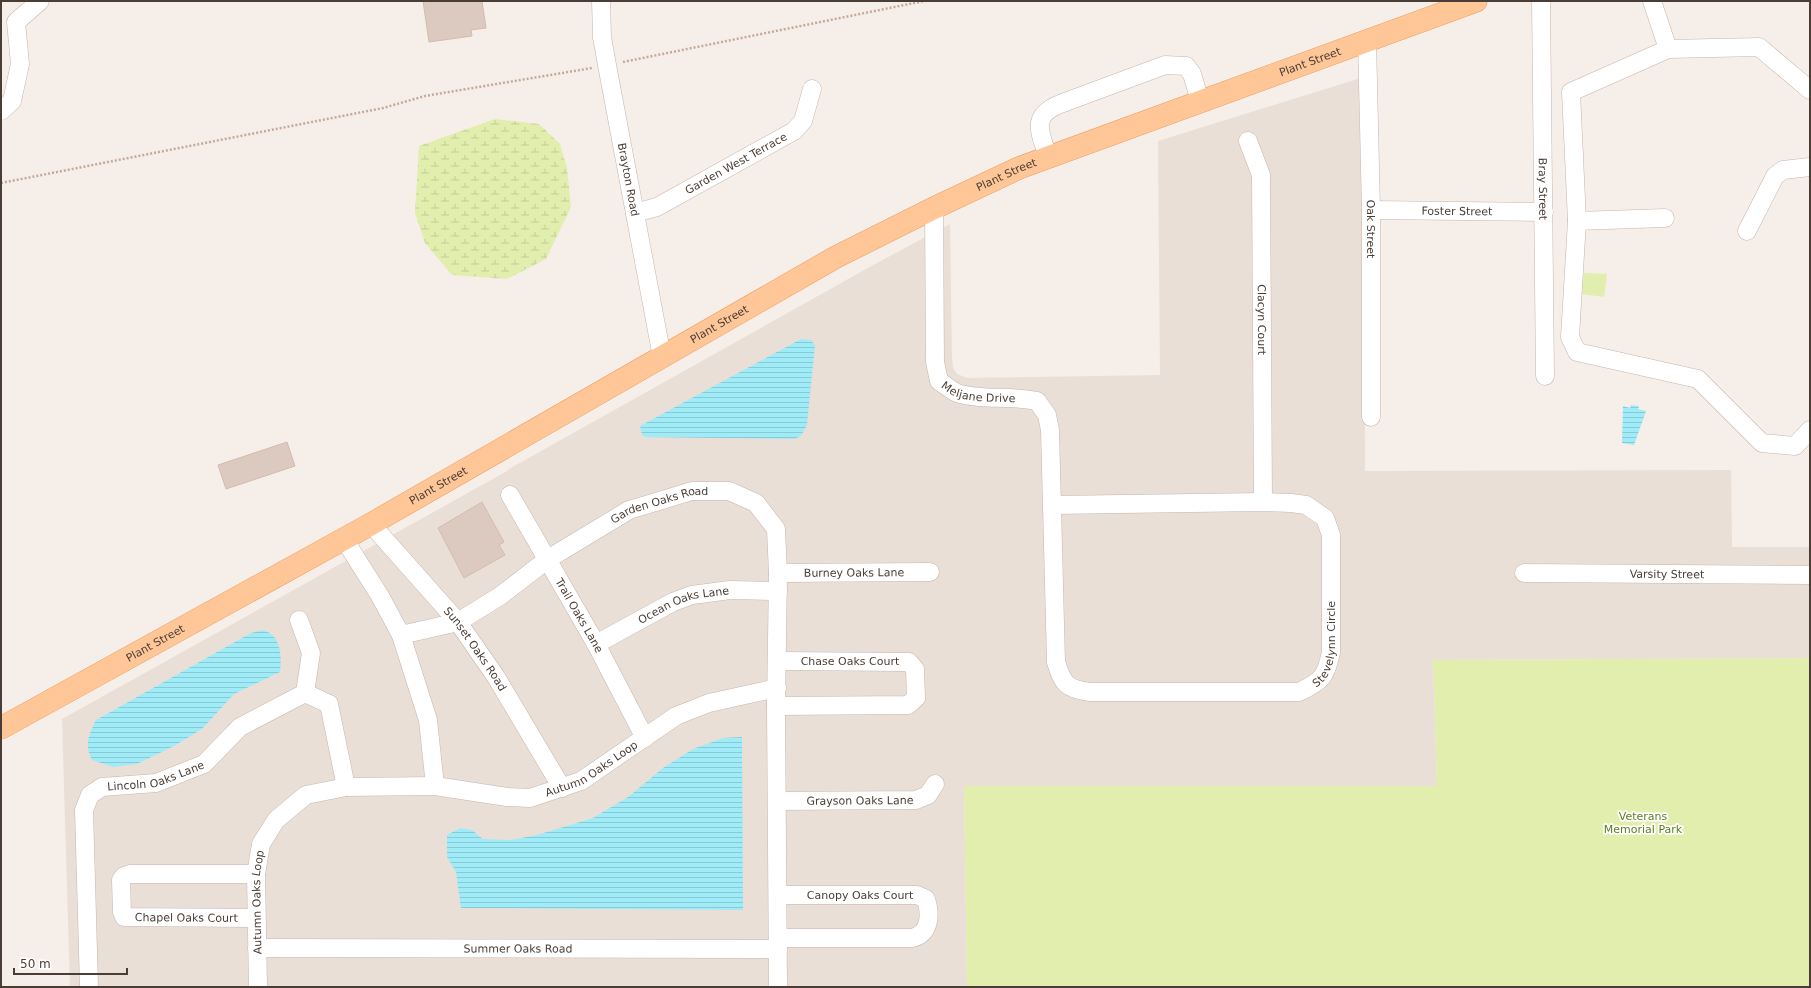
<svg xmlns="http://www.w3.org/2000/svg" width="1811" height="988" font-family="'DejaVu Sans',sans-serif">
	<style>
		.residential { fill: #eadfd6 }
		.green { fill: #e2eead }
		.wetland { fill: url(#wetland-marsh) }
		.water { fill: url(#water-rules) }
		.building { fill: #dcc9bf; stroke: #d4bcaf }
		.lines { fill: none; stroke-linecap: round; stroke-linejoin: round }
		.minor-casing { stroke: #c5b6ad; stroke-width: 19 }
		.major-casing { stroke: #f09d5c; stroke-width: 23 }
		.path { stroke: #c6aa99; stroke-width: 2.5; stroke-dasharray: 2 2; stroke-linecap: butt }
		.minor { stroke: #fff; stroke-width: 18 }
		.major { stroke: #ffc798; stroke-width: 22 }
		.labels { text-anchor: middle; stroke-width: 3.5; stroke-linejoin: round; paint-order: stroke }
		.street-label { font-size: 11px; fill: #4a3d36; stroke: #fff }
		.park-label { font-size: 11px; fill: #5c7d21; stroke: #fff }
	</style>
	<defs>
		<pattern id="wetland-marsh" width="20" height="14" patternUnits="userSpaceOnUse"><rect width="20" height="14" fill="#e2eead"/><path d="M1 5h8M5 5V1M11 12h8M15 12V8" fill="none" stroke="#c3cd95"/></pattern>
		<pattern id="water-rules" width="6" height="5" patternUnits="userSpaceOnUse"><rect width="6" height="5" fill="#9febf8"/><path d="M0 2.5h6" fill="none" stroke="#8acad5"/></pattern>
	</defs>
	<rect width="100%" height="100%" fill="#f6eee8"/>
	<polygon class="residential" points="1364,77 1365,471 1731,470 1732,547 1810,547 1810,658 1433,660 1437,786 964,786 967,987 70,987 62,719 509,470 507,470 875,264 950,224 952,357 953,368 957,374 967,378 1160,375 1158,141"/>
	<g class="green">
		<polygon points="1584,273 1607,274 1604,297 1582,294"/>
		<polygon points="1810,658 1810,987 967,987 964,786 1437,786 1433,660"/>
	</g>
	<polygon class="wetland" points="495,119 539,124 560,144 567,168 571,207 546,259 507,279 452,275 425,243 415,213 419,146"/>
	<g class="water">
		<polygon points="801,339 811,340 815,345 807,425 801,436 794,439 645,437 642,435 640,426"/>
		<polygon points="1631,405 1639,406 1638,409 1646,411 1634,445 1622,443 1623,406 1630,408"/>
		<path d="M 262,630 C 281,634 282,655 280,672 L 234,694 L 202,729 L 174,746 L 137,764 L 113,767 L 92,760 C 84,744 89,735 96,720 L 251,633 Z"/>
		<polygon points="742,737 743,910 461,908 456,872 447,857 447,835 460,828 472,830 483,839 511,840 537,835 593,818 628,797 663,768 693,749 723,738"/>
	</g>
	<g class="building">
		<polygon points="423,1 482,1 486,28 471,30 472,36 429,42"/>
		<polygon points="287,442 295,466 226,489 218,465"/>
		<polygon points="482,502 504,542 499,545 505,555 464,578 438,528"/>
	</g>
	<g class="lines">
		<defs>
			<g id="minor">
				<path id="s1" d="M 601,1 L 602,37 L 607,65 L 662,357"/>
				<path id="s2" d="M 1541,1 L 1545,376"/>
				<polyline points="1652,1 1668,49"/>
				<path id="s3" d="M 1367,40 L 1371,210 L 1371,417"/>
				<polyline points="1810,90 1759,47 1668,49 1571,92 1577,221 1570,337 1577,352 1698,379 1762,443 1795,446 1810,430"/>
				<polyline points="1,111 12,101 20,64 16,22 40,1"/>
				<path id="s4" d="M 1248,141 L 1261,175 L 1263,502"/>
				<path d="M 1048,157 C 1040,132 1030,116 1060,104 L 1165,65 L 1186,66 L 1192,74 L 1200,101"/>
				<path id="s5" d="M 934,208 L 935,362 L 939,381 C 945,385 951,390 957,393 C 982,401 1011,395 1037,401 L 1047,415 L 1050,430 L 1056,662 C 1063,684 1066,689 1090,692 L 1299,692 C 1322,681 1326,677 1331,652 L 1331,535 L 1325,518 L 1306,505 L 1291,503 L 1263,502 L 1052,505"/>
				<path id="s6" d="M 1371,210 L 1544,212"/>
				<path id="s7" d="M 635,213 L 657,207 L 794,131 L 803,121 L 812,89"/>
				<polyline points="1577,221 1665,218"/>
				<polyline points="1747,231 1775,176 1783,170 1810,167"/>
				<path id="s8" d="M 510,495 L 596,644 L 645,738"/>
				<path id="s9" d="M 371,524 L 458,622 L 496,677 L 562,788"/>
				<polyline points="344,539 380,596 401,635 428,720 435,786"/>
				<path id="s10" d="M 778,573 L 930,572"/>
				<path id="s11" d="M 1524,573 L 1810,575"/>
				<polyline points="299,620 311,653 305,693"/>
				<path id="s12" d="M 401,635 L 458,622 L 500,596 L 548,559 L 629,510 L 692,491 L 729,491 L 756,503 L 776,529 L 778,573 L 776,706 L 778,987"/>
				<path id="s13" d="M 596,644 L 673,602 L 692,595 L 730,590 L 778,591"/>
				<polyline points="776,706 908,705 916,698 915,669 909,662 778,661"/>
				<path id="s14" d="M 778,801 L 916,800 L 928,795 L 935,784"/>
				<path id="s15" d="M 256,874 L 130,874 L 124,876 L 121,880 L 122,912 L 124,917 L 256,918"/>
				<path id="s16" d="M 778,895 L 917,895 L 926,899 C 931,915 930,934 912,938 L 779,938"/>
				<path id="s17" d="M 257,948 L 778,949"/>
				<path id="s18" d="M 89,987 L 84,810 L 90,795 L 102,787 L 156,783 L 204,764 L 240,727 L 305,693 L 329,704 L 346,787"/>
				<path id="s19" d="M 258,987 L 256,874 L 261,844 L 276,820 L 306,795 L 346,787 L 435,786 L 507,797 L 530,798 L 581,781 L 676,716 L 709,703 L 777,688"/>
			</g>
			<g id="major">
				<path id="s20" d="M 1,728 L 371,524 L 836,257 L 934,208 L 1019,168 L 1476,1"/>
			</g>
		</defs>
		<use href="#minor" class="minor-casing"/>
		<use href="#major" class="major-casing"/>
		<g class="path">
			<polyline points="623,62 924,1"/>
			<polyline points="1,183 383,108 425,96 592,68"/>
		</g>
		<use href="#minor" class="minor"/>
		<use href="#major" class="major"/>
	</g>
	<g class="labels">
		<g class="street-label">
			<text dy="4" stroke="none"><textPath href="#s20" startOffset="1472">Plant Street</textPath></text>
			<text dy="4" stroke="none"><textPath href="#s7" startOffset="113">Garden West Terrace</textPath></text>
			<text dy="4" stroke="none"><textPath href="#s20" startOffset="1148">Plant Street</textPath></text>
			<text dy="4" stroke="none"><textPath href="#s1" startOffset="181">Brayton Road</textPath></text>
			<text dy="4" stroke="none"><textPath href="#s2" startOffset="188">Bray Street</textPath></text>
			<text dy="4" stroke="none"><textPath href="#s6" startOffset="86">Foster Street</textPath></text>
			<text dy="4" stroke="none"><textPath href="#s3" startOffset="189">Oak Street</textPath></text>
			<text dy="4" stroke="none"><textPath href="#s4" startOffset="181">Clacyn Court</textPath></text>
			<text dy="4" stroke="none"><textPath href="#s20" startOffset="824">Plant Street</textPath></text>
			<text dy="4" stroke="none"><textPath href="#s5" startOffset="216">Meljane Drive</textPath></text>
			<text dy="4" stroke="none"><textPath href="#s20" startOffset="500">Plant Street</textPath></text>
			<text dy="4" stroke="none"><textPath href="#s12" startOffset="294">Garden Oaks Road</textPath></text>
			<text dy="4" stroke="none"><textPath href="#s10" startOffset="76">Burney Oaks Lane</textPath></text>
			<text dy="4" stroke="none"><textPath href="#s11" startOffset="143">Varsity Street</textPath></text>
			<text dy="4" stroke="none"><textPath href="#s13" startOffset="97">Ocean Oaks Lane</textPath></text>
			<text dy="4" stroke="none"><textPath href="#s8" startOffset="139">Trail Oaks Lane</textPath></text>
			<text dy="4" stroke="none"><textPath href="#s5" startOffset="860">Stevelynn Circle</textPath></text>
			<text dy="4" stroke="none"><textPath href="#s20" startOffset="176">Plant Street</textPath></text>
			<text dy="4" stroke="none"><textPath href="#s9" startOffset="163">Sunset Oaks Road</textPath></text>
			<text x="850" y="665">Chase Oaks Court</text>
			<text dy="4" stroke="none"><textPath href="#s19" startOffset="505">Autumn Oaks Loop</textPath></text>
			<text dy="4" stroke="none"><textPath href="#s18" startOffset="263">Lincoln Oaks Lane</textPath></text>
			<text dy="4" stroke="none"><textPath href="#s14" startOffset="82">Grayson Oaks Lane</textPath></text>
			<text dy="4" stroke="none"><textPath href="#s16" startOffset="82">Canopy Oaks Court</textPath></text>
			<text dy="4" stroke="none"><textPath href="#s19" startOffset="85">Autumn Oaks Loop</textPath></text>
			<text dy="4" stroke="none"><textPath href="#s15" startOffset="237">Chapel Oaks Court</textPath></text>
			<text dy="4" stroke="none"><textPath href="#s17" startOffset="261">Summer Oaks Road</textPath></text>
		</g>
		<g class="park-label">
			<text x="1643" y="820">Veterans<tspan x="1643" dy="13">Memorial Park</tspan></text>
		</g>
	</g>
	<rect width="1811" height="988" fill="none" stroke="#4a3d36" stroke-width="4"/>
	<path d="M14 968v6h113v-6" fill="none" stroke="#4a3d36" stroke-width="2"/>
	<text x="20" y="968" font-size="12" fill="#4a3d36" stroke="#ffffff" stroke-width="3" paint-order="stroke">50 m</text>
</svg>
